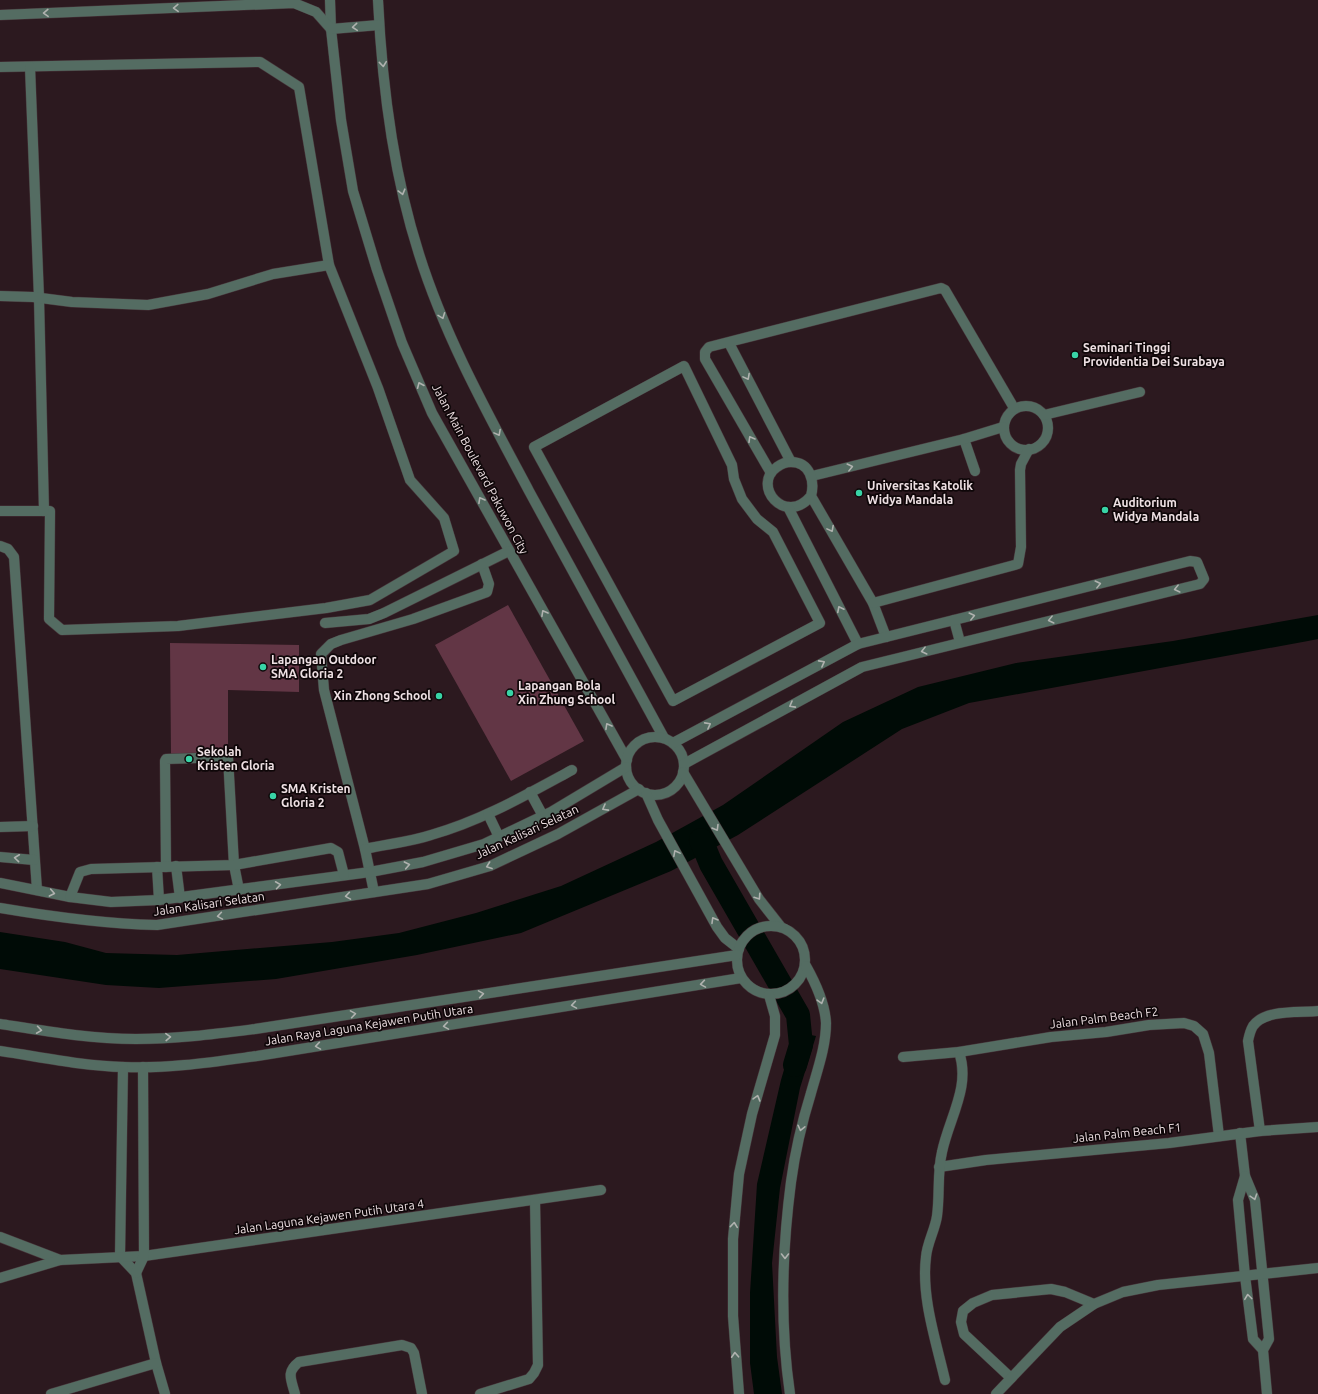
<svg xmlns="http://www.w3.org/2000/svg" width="1318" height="1394" font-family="Ubuntu,sans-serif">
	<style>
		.green { fill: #623645 }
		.water { fill: #000b06 }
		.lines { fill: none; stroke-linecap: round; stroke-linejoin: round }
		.river { stroke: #000b06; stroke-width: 24 }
		.minor-casing { stroke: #47353a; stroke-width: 11 }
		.minor { stroke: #546c62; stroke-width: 10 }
		.oneway { stroke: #b0b2af }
		.poi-dot { fill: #38d4a6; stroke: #0f0709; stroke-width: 1.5 }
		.labels { text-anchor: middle; stroke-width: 3.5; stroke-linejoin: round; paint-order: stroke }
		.poi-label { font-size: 12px; font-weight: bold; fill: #eee0e3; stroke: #0f0709; text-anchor: start }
		.street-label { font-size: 12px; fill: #eee0e3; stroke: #0f0709 }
	</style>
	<rect width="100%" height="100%" fill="#2c191f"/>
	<g class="green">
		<polygon points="508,605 584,741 511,781 435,645"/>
		<polygon points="170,643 299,645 299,692 228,690 228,754 171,754"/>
	</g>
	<g class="water">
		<polygon points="1318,615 1318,639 1308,641 969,703 902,729 738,835 671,871 521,933 417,955 276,979 159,988 106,985 0,969 0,932 65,942 106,953 177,955 332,942 399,933 476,913 561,886 656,842 723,805 843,722 918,687 1016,663 1173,641"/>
		<polygon points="795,1032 816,1036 800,1088 780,1188 772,1263 777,1357 782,1394 754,1394 750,1363 750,1293 757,1184 781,1080"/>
	</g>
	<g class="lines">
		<polyline class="river" points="701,840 711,864 798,1015 801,1045 795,1065"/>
		<defs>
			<g id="minor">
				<polyline points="330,0 331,29 341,120 353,191 377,270 402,343 432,413 627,760"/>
				<path d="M 378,0 C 382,85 393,173 419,254 C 445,337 488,414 529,491 C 574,573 619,656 664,738"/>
				<polyline points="0,15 294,3 316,12 331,29 379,25"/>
				<polyline points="0,67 260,62 299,87 329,265 378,388 410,480 444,518 454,551 370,600 326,608 178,626 62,630 49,619 50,511 0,511"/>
				<polyline points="30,67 39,298 44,511"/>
				<polyline points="0,296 33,297 72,302 148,305 208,294 273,274 329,265"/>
				<polyline points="729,343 791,462"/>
				<polygon points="684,366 732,465 734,479 742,499 757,519 773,532 820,623 673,701 534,447"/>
				<circle cx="1026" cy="428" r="22"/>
				<polyline points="1044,415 1140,392"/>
				<polyline points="964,439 975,471"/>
				<polyline points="771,473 705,359 705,352 709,347 941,288 945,290 1014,408"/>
				<polyline points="812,476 964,439 1003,427"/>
				<path d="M 811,496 C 785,527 751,485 777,467 C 781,464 786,462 791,462 C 810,462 815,481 811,496 L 873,603 L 886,637"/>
				<polyline points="788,507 858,644"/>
				<polyline points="0,546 8,549 14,557 37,890"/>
				<path d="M 482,564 L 489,584 L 487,592 L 413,619 L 341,640 L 331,644 L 321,654 L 324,690 L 365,849 C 387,844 410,842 431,835 C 481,821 526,795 572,770"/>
				<polyline points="873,603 1018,564 1021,547 1020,470 1021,464 1029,449"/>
				<polyline points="954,620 960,642"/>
				<polyline points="325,623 369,619 384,613 509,551"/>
				<circle cx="655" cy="766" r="29"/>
				<polyline points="673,743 858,644 1190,561 1197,562 1204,579 1200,584 862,667 684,764"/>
				<polyline points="683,772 759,899 781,927"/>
				<polyline points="530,792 543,816"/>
				<polyline points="646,793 658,820 717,927 725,938 739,949"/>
				<polyline points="488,814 499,837"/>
				<polyline points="0,827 33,826"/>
				<polyline points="365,849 374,892"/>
				<polyline points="0,857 34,860"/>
				<polyline points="176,866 180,898"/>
				<polyline points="157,867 159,900"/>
				<polyline points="166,867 165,761 166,759 228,757 234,865 239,890"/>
				<polyline points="0,883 70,897 111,902 159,900 370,872 423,862 484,844 551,812 626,767"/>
				<polyline points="70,897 80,872 91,869 234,865 331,848 338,852 344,875"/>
				<path d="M 0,908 C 53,917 104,924 157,925 L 428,884 L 490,866 L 558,834 L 639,789"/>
				<circle cx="771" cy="960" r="34"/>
				<path d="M 0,1024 C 45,1031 91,1039 136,1039 C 176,1039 215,1034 255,1029 L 737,955"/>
				<path d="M 0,1051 C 41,1057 82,1066 124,1067 C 168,1069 213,1062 257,1056 L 741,978"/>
				<polyline points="903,1057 959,1052 1051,1037 1106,1032 1149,1025 1184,1023 1194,1026 1203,1034 1209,1053 1219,1136"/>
				<polyline points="123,1067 120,1256 136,1273 156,1363 165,1394"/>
				<path d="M 1260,1131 L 1248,1041 C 1249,1036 1250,1031 1253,1026 C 1265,1009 1299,1013 1318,1011"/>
				<polyline points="1240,1133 1245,1176"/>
				<polyline points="939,1167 986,1160 1169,1143 1260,1131 1318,1127"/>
				<polyline points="0,1237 60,1260 144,1256 601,1190"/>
				<polyline points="136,1273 144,1256 143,1067"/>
				<polyline points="0,1278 60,1260"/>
				<polyline points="1263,1350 1253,1339 1245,1276 1238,1200 1245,1176 1255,1200 1269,1339 1263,1350 1267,1394"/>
				<polyline points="1011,1378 964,1334 961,1322 963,1311 973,1303 992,1295 1051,1289 1065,1292 1094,1304"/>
				<path d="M 945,1380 C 936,1341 921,1297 926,1257 C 927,1243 935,1230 937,1216 C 940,1194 937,1173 942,1152 C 949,1118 971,1087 959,1052"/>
				<polyline points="51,1394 156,1363"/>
				<path d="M 295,1394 C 291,1379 286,1372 299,1362 L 402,1345 L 411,1348 L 414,1353 L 422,1394"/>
				<polyline points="480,1394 529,1379 534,1373 538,1365 535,1200"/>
				<polyline points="739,1394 733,1316 733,1239 739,1174 752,1114 775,1035 775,1016 769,995"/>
				<path d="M 790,1394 C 780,1325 782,1251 791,1182 C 795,1152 802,1122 811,1093 C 817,1071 826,1047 826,1023 C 825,1003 815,982 806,966"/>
				<polyline points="996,1394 1060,1327 1094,1304 1123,1292 1158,1285 1318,1268"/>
			</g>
		</defs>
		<use href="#minor" class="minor-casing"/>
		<use href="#minor" class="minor"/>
	</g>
	<defs><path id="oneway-chevron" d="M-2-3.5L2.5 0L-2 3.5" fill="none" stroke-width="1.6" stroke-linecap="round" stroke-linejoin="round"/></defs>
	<g class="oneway">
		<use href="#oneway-chevron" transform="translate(176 8) rotate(178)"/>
		<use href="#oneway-chevron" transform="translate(46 13) rotate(178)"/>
		<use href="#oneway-chevron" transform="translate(355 27) rotate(175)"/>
		<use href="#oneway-chevron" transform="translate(383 64) rotate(84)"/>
		<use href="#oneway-chevron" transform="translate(402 192) rotate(75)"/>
		<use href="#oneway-chevron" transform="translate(442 316) rotate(69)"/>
		<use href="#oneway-chevron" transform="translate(747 377) rotate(62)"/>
		<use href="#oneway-chevron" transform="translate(420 385) rotate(-113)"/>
		<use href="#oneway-chevron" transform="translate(498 433) rotate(62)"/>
		<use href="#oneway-chevron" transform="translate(751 439) rotate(-120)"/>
		<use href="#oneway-chevron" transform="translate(850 467) rotate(-14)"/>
		<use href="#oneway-chevron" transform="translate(481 500) rotate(-119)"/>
		<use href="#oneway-chevron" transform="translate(831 529) rotate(62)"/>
		<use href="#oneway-chevron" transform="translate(1098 584) rotate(-14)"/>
		<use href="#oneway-chevron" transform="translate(1177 589) rotate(166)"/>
		<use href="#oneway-chevron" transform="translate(840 609) rotate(-117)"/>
		<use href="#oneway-chevron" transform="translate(544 613) rotate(-119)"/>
		<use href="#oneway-chevron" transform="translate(972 616) rotate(-14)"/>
		<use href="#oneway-chevron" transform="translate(1051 620) rotate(166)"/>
		<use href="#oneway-chevron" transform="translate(924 651) rotate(166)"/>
		<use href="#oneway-chevron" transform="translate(822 663) rotate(-28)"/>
		<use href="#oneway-chevron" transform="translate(792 705) rotate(151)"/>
		<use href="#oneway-chevron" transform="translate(708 725) rotate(-28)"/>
		<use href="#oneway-chevron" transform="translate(608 726) rotate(-119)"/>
		<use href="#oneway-chevron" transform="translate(605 808) rotate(151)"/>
		<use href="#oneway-chevron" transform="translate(716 828) rotate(59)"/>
		<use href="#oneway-chevron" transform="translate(676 853) rotate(-118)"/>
		<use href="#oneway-chevron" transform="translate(17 858) rotate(-174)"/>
		<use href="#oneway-chevron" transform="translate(407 865) rotate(-11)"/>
		<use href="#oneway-chevron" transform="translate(489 866) rotate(160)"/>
		<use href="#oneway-chevron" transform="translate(278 885) rotate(-8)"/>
		<use href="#oneway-chevron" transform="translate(52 893) rotate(11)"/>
		<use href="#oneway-chevron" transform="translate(348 896) rotate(171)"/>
		<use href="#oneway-chevron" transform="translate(758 897) rotate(56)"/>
		<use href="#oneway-chevron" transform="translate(220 916) rotate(171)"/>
		<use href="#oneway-chevron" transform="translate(714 920) rotate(-120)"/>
		<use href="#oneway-chevron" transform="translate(703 984) rotate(171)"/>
		<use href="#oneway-chevron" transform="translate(481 994) rotate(-9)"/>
		<use href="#oneway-chevron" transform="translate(821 1001) rotate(74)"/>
		<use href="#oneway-chevron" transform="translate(574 1005) rotate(171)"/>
		<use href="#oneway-chevron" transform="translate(353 1014) rotate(-9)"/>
		<use href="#oneway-chevron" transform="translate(446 1026) rotate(171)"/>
		<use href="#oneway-chevron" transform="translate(39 1030) rotate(8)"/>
		<use href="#oneway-chevron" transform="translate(168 1037) rotate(-2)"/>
		<use href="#oneway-chevron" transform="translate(318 1046) rotate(171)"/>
		<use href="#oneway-chevron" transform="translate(757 1098) rotate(-74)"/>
		<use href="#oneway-chevron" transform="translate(801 1128) rotate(103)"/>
		<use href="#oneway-chevron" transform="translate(1254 1197) rotate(72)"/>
		<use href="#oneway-chevron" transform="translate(734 1225) rotate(-84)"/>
		<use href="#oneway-chevron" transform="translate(785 1256) rotate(90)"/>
		<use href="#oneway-chevron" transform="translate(1248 1297) rotate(-97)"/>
		<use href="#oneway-chevron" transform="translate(735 1355) rotate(-93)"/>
	</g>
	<g class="poi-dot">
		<circle cx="1075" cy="355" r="4"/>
		<circle cx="859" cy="493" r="4"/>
		<circle cx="1105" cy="510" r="4"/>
		<circle cx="263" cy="667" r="4"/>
		<circle cx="510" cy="693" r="4"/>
		<circle cx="439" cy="696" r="4"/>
		<circle cx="189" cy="759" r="4"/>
		<circle cx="273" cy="796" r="4"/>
	</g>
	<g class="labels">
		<g class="poi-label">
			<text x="1083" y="352">Seminari Tinggi<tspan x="1083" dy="14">Providentia Dei Surabaya</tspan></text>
			<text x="867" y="490">Universitas Katolik<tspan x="867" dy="14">Widya Mandala</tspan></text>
			<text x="1113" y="507">Auditorium<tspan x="1113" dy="14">Widya Mandala</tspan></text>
			<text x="271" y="664">Lapangan Outdoor<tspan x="271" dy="14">SMA Gloria 2</tspan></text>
			<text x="518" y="690">Lapangan Bola<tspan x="518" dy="14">Xin Zhung School</tspan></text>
			<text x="431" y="700" text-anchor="end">Xin Zhong School</text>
			<text x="197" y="756">Sekolah<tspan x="197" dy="14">Kristen Gloria</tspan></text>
			<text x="281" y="793">SMA Kristen<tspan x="281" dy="14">Gloria 2</tspan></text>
		</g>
		<g class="street-label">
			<text transform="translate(480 469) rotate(62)" y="4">Jalan Main Boulevard Pakuwon City</text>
			<text transform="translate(527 832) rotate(-25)" y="4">Jalan Kalisari Selatan</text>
			<text transform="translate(209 904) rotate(-8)" y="4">Jalan Kalisari Selatan</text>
			<text transform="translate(1104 1018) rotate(-7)" y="4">Jalan Palm Beach F2</text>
			<text transform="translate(369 1025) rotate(-9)" y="4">Jalan Raya Laguna Kejawen Putih Utara</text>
			<text transform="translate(1127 1133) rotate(-6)" y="4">Jalan Palm Beach F1</text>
			<text transform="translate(329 1217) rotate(-8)" y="4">Jalan Laguna Kejawen Putih Utara 4</text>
		</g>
	</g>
</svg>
